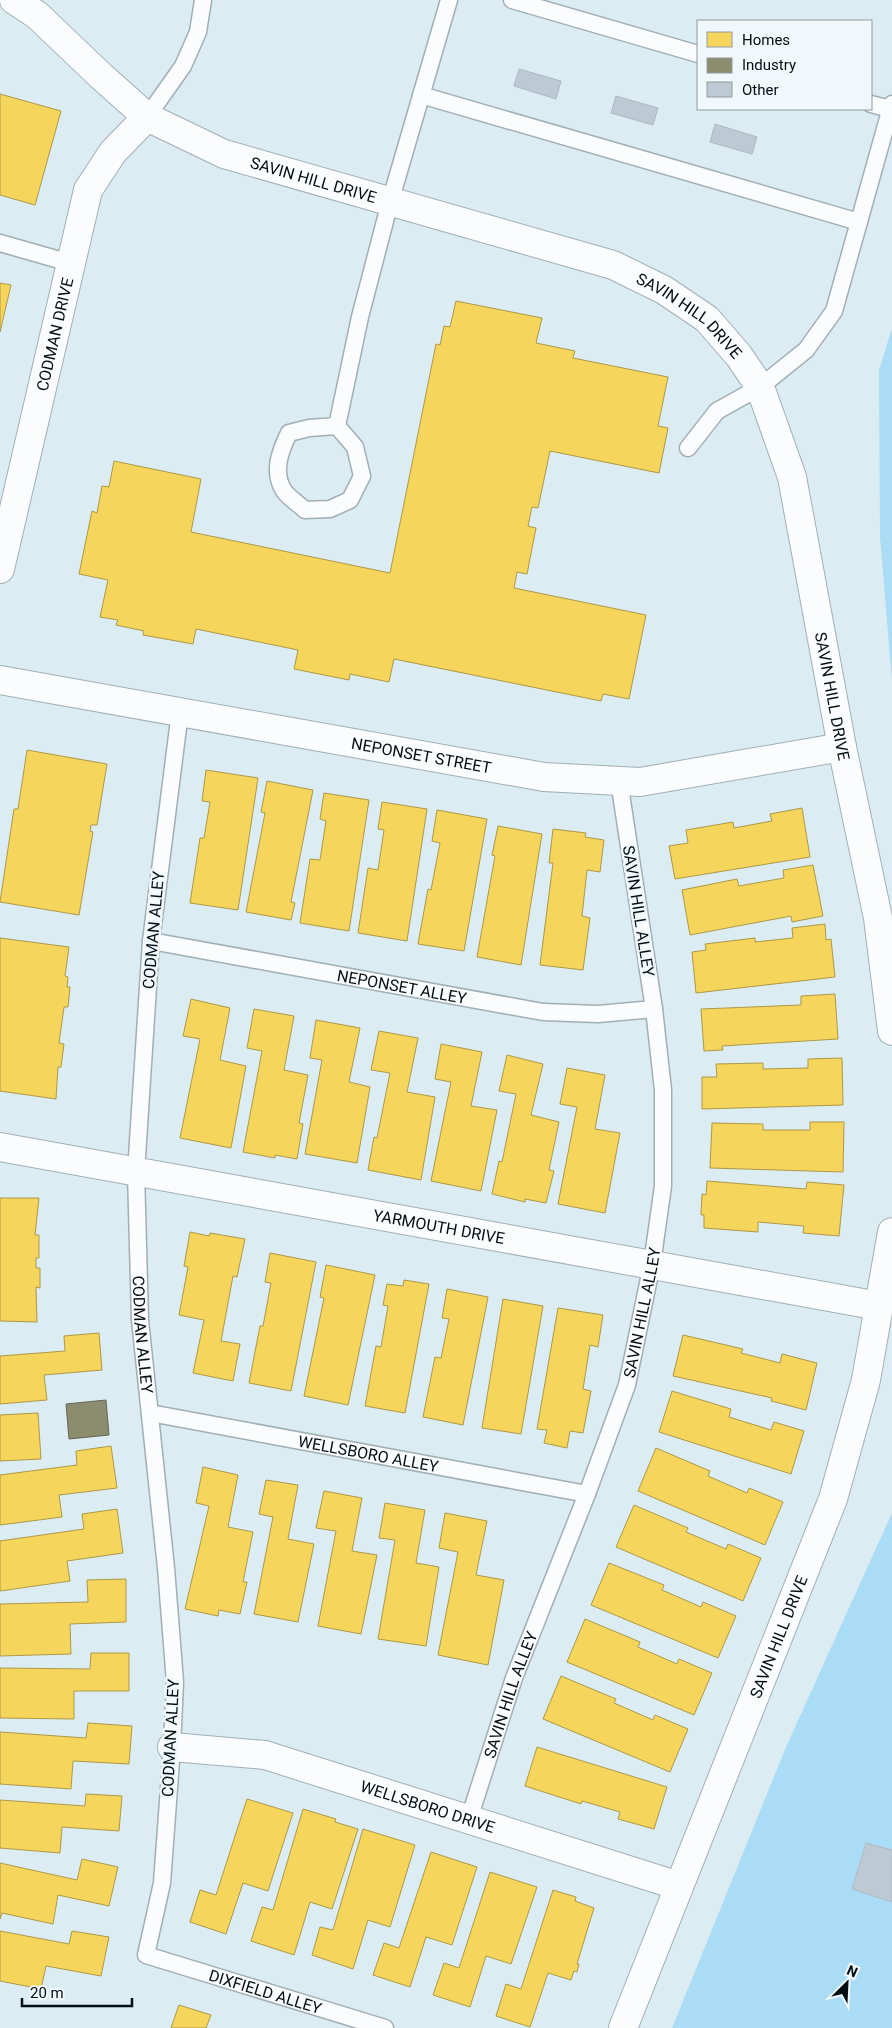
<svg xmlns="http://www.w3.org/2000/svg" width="892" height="2028" font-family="Roboto,sans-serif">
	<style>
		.green { fill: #aaddf5 }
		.homes { fill: #f6d55c; stroke: #ad9946 }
		.industry { fill: #8c8c6e; stroke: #636653 }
		.building { fill: #becad3; stroke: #adb9c2 }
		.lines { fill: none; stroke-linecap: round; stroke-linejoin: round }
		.lane-casing { stroke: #a1afb5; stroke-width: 19 }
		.street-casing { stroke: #a1afb5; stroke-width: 30 }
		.lane { stroke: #fafcfd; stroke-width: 16 }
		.street { stroke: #fafcfd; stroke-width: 28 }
		.labels { text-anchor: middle; stroke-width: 5; stroke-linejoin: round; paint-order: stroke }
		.street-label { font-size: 16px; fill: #030e14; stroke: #f0f8fb }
	</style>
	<rect width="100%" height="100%" fill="#dbecf3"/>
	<g class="green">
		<polygon points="892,328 892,681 880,537 879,370"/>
		<polygon points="892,1513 892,2028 672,2028 786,1747"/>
	</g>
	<g class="homes">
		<polygon points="0,94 61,111 35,205 0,195"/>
		<polygon points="0,283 11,285 0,332"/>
		<polygon points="456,301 542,318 536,343 575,351 573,358 668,377 658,426 668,428 659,473 550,451 538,508 532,507 528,526 536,528 527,574 517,572 514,588 646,615 629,699 603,694 601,701 394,659 389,682 350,674 349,680 294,669 298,650 196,629 193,644 143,635 144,631 116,625 118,620 100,617 108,580 79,574 92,511 97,513 102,486 109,487 114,461 201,479 191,532 390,573 436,344 440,345 444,326 450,327"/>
		<polygon points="27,750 107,764 97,825 91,825 90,831 93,832 79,915 0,902 14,809 18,809"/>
		<polygon points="206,770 258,778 238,910 190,903 200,838 204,838 210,802 202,801"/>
		<polygon points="267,781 313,790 291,902 295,903 291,920 246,912 265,813 261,812"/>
		<polygon points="324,793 369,800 349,931 300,923 310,859 320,860 326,821 320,819"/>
		<polygon points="382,802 427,809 407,941 358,933 368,868 378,870 384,830 378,829"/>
		<polygon points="802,808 810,857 675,879 669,846 688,843 686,830 733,822 734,828 772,821 770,814"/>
		<polygon points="437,810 487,819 464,951 418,944 428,889 431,890 440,843 432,841"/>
		<polygon points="498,826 542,834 521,965 477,957 495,856 492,855"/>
		<polygon points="553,829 586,833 585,837 604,840 600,872 587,870 582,916 590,918 583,970 540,965 553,863 549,863"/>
		<polygon points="813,865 823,916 792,922 791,916 690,935 682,890 737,879 739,886 784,878 783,870"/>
		<polygon points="825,924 826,940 831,939 835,977 696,993 692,952 706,950 705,944 755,938 755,942 793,938 792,928"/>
		<polygon points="0,938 69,947 65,976 68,977 67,987 70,987 68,1007 64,1007 59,1043 64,1044 61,1067 58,1067 56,1099 0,1091"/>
		<polygon points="835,994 838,1039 722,1046 723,1050 704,1051 701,1009 801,1005 801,996"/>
		<polygon points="191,999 230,1008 220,1060 246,1066 231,1148 180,1138 200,1039 183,1036"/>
		<polygon points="254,1009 294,1016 284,1070 308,1075 299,1123 303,1124 297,1159 275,1155 275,1158 243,1152 262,1051 247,1048"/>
		<polygon points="316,1020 360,1028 349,1082 370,1087 357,1163 305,1154 322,1060 310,1058"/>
		<polygon points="379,1031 418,1038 407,1092 435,1097 421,1180 368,1170 374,1137 377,1138 390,1073 371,1070"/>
		<polygon points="441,1044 482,1052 471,1106 497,1110 481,1191 431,1181 451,1082 435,1079"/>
		<polygon points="507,1055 543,1064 531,1115 559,1122 549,1170 554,1171 546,1203 525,1199 525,1202 492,1194 499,1161 502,1162 516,1094 499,1091"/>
		<polygon points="842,1058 843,1105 702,1109 702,1077 717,1077 716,1064 763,1063 763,1069 808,1068 808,1059"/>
		<polygon points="567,1068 605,1075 595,1129 620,1133 605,1213 558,1204 577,1107 560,1104"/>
		<polygon points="810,1122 844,1122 843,1172 710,1168 712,1123 763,1124 763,1130 810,1130"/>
		<polygon points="707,1181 806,1189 807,1182 844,1185 839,1236 803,1233 804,1226 758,1222 758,1232 704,1228 704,1215 701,1215 702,1194 706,1195"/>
		<polygon points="0,1198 39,1198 35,1235 39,1235 39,1258 36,1258 36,1268 40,1268 40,1288 36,1287 37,1322 0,1321"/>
		<polygon points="190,1232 209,1236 210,1233 245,1239 237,1277 233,1276 221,1341 240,1344 233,1381 193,1373 204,1320 179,1315 188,1267 184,1266"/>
		<polygon points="270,1253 316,1262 291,1391 249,1383 260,1326 263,1326 271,1283 265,1282"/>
		<polygon points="326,1265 375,1275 348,1405 304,1396 324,1298 320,1297"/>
		<polygon points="404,1280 429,1284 405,1413 365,1406 376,1346 381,1347 388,1306 383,1305 387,1284 403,1286"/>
		<polygon points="447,1289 488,1297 463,1425 423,1417 435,1357 441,1358 449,1319 442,1318"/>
		<polygon points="503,1299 543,1306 521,1434 482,1428"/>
		<polygon points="558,1308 603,1315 598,1347 590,1345 583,1389 591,1391 583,1433 570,1431 567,1448 544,1443 547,1430 537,1429"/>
		<polygon points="99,1333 102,1370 44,1375 47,1400 0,1404 0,1356 65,1351 64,1336"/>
		<polygon points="683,1335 743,1349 741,1353 780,1363 782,1354 817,1363 806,1410 771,1401 772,1398 673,1376"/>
		<polygon points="672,1391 731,1409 729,1417 771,1430 774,1422 804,1431 791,1474 659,1432"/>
		<polygon points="38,1413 41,1459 0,1461 0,1415"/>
		<polygon points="111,1446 117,1488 59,1495 62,1517 0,1525 0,1475 77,1465 76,1451"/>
		<polygon points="656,1448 710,1471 708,1476 747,1493 749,1488 783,1502 765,1545 638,1491"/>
		<polygon points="203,1467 238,1475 228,1527 253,1532 243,1582 247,1582 240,1614 219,1610 218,1616 185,1609 209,1506 196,1503"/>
		<polygon points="266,1480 298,1485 288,1539 314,1544 298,1622 254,1614 273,1517 259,1514"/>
		<polygon points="324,1491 362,1498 352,1551 377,1555 361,1634 318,1626 336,1531 316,1528"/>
		<polygon points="385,1503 425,1510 416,1563 439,1567 426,1646 378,1639 395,1540 379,1538"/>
		<polygon points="634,1505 688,1528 686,1532 726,1549 728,1544 761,1558 743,1601 616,1547"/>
		<polygon points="117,1509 123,1553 67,1561 70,1581 0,1591 0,1541 84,1529 82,1514"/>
		<polygon points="445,1513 487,1521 476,1575 504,1580 488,1665 438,1655 458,1552 439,1548"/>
		<polygon points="609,1563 664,1585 662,1590 701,1607 703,1602 736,1616 718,1658 591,1605"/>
		<polygon points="126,1579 126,1622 70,1624 71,1654 0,1656 0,1604 88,1602 87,1580"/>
		<polygon points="585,1619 640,1642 638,1647 677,1664 679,1659 712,1673 694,1715 567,1662"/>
		<polygon points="91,1653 129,1653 129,1691 74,1691 74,1719 0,1718 0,1668 90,1669"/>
		<polygon points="561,1676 616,1699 614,1703 653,1720 655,1715 688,1729 670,1772 543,1719"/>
		<polygon points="88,1723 132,1726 129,1764 73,1761 71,1789 0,1784 0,1732 86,1738"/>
		<polygon points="537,1747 667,1787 654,1829 618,1819 620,1812 582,1801 581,1804 525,1786"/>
		<polygon points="86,1794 122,1796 119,1831 62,1827 60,1853 0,1848 0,1800 85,1806"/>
		<polygon points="247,1799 293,1813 268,1891 243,1883 226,1934 190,1922 200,1890 216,1895"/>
		<polygon points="303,1809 336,1819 335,1822 358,1829 332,1909 310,1902 294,1955 251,1941 262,1907 273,1910"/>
		<polygon points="363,1829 415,1845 390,1927 368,1920 353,1969 312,1955 320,1927 333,1930"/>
		<polygon points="431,1852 477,1867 452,1945 426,1937 410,1987 373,1975 384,1943 399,1948"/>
		<polygon points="82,1859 118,1867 109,1906 58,1895 53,1924 2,1913 0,1919 0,1863 77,1880"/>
		<polygon points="490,1872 537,1887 511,1964 486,1956 470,2007 433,1995 444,1963 459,1968"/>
		<polygon points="553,1890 576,1897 575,1901 594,1908 577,1964 579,1964 577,1972 574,1971 571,1980 548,1973 530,2027 496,2016 506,1984 521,1989"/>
		<polygon points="0,1931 69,1944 72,1931 109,1937 101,1976 46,1966 41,1989 0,1981"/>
		<polygon points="179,2005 211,2015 206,2028 171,2028"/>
	</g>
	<polygon class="industry" points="106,1400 109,1435 69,1439 66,1404"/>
	<g class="building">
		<polygon points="519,69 561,81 556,99 514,86"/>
		<polygon points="616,96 658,108 653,125 611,113"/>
		<polygon points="715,124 757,137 752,154 710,142"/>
		<polygon points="866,1843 892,1850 892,1902 852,1889"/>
	</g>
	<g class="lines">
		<defs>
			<g id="lane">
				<polyline points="512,0 698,54"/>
				<polyline points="421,95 859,222"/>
				<polyline points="871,104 890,109"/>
				<polyline points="147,117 183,66 198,32 203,0"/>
				<polyline points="0,243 70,263"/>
				<path d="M 337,426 L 355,447 L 362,476 L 350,500 L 330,509 L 305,510 C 299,504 289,498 284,491 C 272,472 280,451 289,433 L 309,428 L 337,426 L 360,317 L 390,202 L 449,0"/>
				<polyline points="688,448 717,411 760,387 806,350 834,311 892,104"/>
				<path id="s1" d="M 180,712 L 151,941 L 136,1172 L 140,1320 L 166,1568 L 175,1682 L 172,1747 L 162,1883 L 146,1955 L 385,2028"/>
				<path id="s2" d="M 151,941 L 543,1012 L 598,1014 L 654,1009"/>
				<path id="s3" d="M 150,1413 L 587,1494"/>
				<path id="s4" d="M 469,1819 L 514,1678 L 587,1494 L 627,1385 L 652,1264 L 663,1186 L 663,1090 L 654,1009 L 619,781"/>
			</g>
			<g id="street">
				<path id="s5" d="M 14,0 L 37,15 L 101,76 L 147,117 L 224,154 L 613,265 L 664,290 L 707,319 L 739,356 L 760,387 L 792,477 L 842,747 L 878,918 L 892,1031"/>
				<path id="s6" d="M 0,569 L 88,190 L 113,152 L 147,117"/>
				<path id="s7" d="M 0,680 L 544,777 L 640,782 L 842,747"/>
				<path id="s8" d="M 0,1147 L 879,1306"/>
				<path id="s9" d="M 172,1747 L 265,1755 L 679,1886"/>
				<path id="s10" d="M 623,2028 L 833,1499 L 866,1380 L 892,1232"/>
			</g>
		</defs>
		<use href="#lane" class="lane-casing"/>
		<use href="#street" class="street-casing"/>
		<use href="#lane" class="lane"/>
		<use href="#street" class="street"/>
	</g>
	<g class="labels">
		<g class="street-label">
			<text dy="6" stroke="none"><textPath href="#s5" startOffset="356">SAVIN HILL DRIVE</textPath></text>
			<text dy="6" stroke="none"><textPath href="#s5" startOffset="760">SAVIN HILL DRIVE</textPath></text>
			<text dy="6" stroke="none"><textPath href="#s6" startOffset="241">CODMAN DRIVE</textPath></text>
			<text dy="6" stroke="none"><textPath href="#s5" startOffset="1181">SAVIN HILL DRIVE</textPath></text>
			<text dy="6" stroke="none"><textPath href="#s7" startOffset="428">NEPONSET STREET</textPath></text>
			<text transform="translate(639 911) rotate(81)" y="6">SAVIN HILL ALLEY</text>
			<text transform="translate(153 930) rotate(-85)" y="6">CODMAN ALLEY</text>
			<text dy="6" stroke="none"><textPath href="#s2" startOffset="255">NEPONSET ALLEY</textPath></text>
			<text dy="6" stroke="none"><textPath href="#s8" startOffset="446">YARMOUTH DRIVE</textPath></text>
			<text dy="6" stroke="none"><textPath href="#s4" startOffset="536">SAVIN HILL ALLEY</textPath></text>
			<text dy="6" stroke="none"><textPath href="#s1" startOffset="625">CODMAN ALLEY</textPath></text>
			<text dy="6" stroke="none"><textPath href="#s3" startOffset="222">WELLSBORO ALLEY</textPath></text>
			<text dy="6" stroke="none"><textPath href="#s10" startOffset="421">SAVIN HILL DRIVE</textPath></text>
			<text dy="6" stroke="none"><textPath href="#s4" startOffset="131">SAVIN HILL ALLEY</textPath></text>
			<text transform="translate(170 1738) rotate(-87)" y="6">CODMAN ALLEY</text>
			<text dy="6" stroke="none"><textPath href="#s9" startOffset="264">WELLSBORO DRIVE</textPath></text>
			<text dy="6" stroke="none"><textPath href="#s1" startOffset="1374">DIXFIELD ALLEY</textPath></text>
		</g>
	</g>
	<rect x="697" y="20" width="175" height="90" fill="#f0f8fb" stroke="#919a9f"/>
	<rect x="707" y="32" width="25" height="15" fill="#f6d55c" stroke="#919a9f"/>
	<text x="742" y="45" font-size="15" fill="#030e14">Homes</text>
	<rect x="707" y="58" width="25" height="15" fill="#8c8c6e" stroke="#919a9f"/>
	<text x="742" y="70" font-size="15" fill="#030e14">Industry</text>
	<rect x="707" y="82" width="25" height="15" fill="#becad3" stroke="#919a9f"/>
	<text x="742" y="95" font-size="15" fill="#030e14">Other</text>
	<g transform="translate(847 1983) rotate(24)" stroke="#f0f8fb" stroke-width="4" paint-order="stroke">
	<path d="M0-4L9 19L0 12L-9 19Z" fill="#030e14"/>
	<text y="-8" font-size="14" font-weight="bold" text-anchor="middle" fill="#030e14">N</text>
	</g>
	<path d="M22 1998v8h110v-8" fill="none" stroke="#030e14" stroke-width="2.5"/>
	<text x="30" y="1998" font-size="15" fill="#030e14" stroke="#f0f8fb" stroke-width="4" paint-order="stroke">20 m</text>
</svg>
